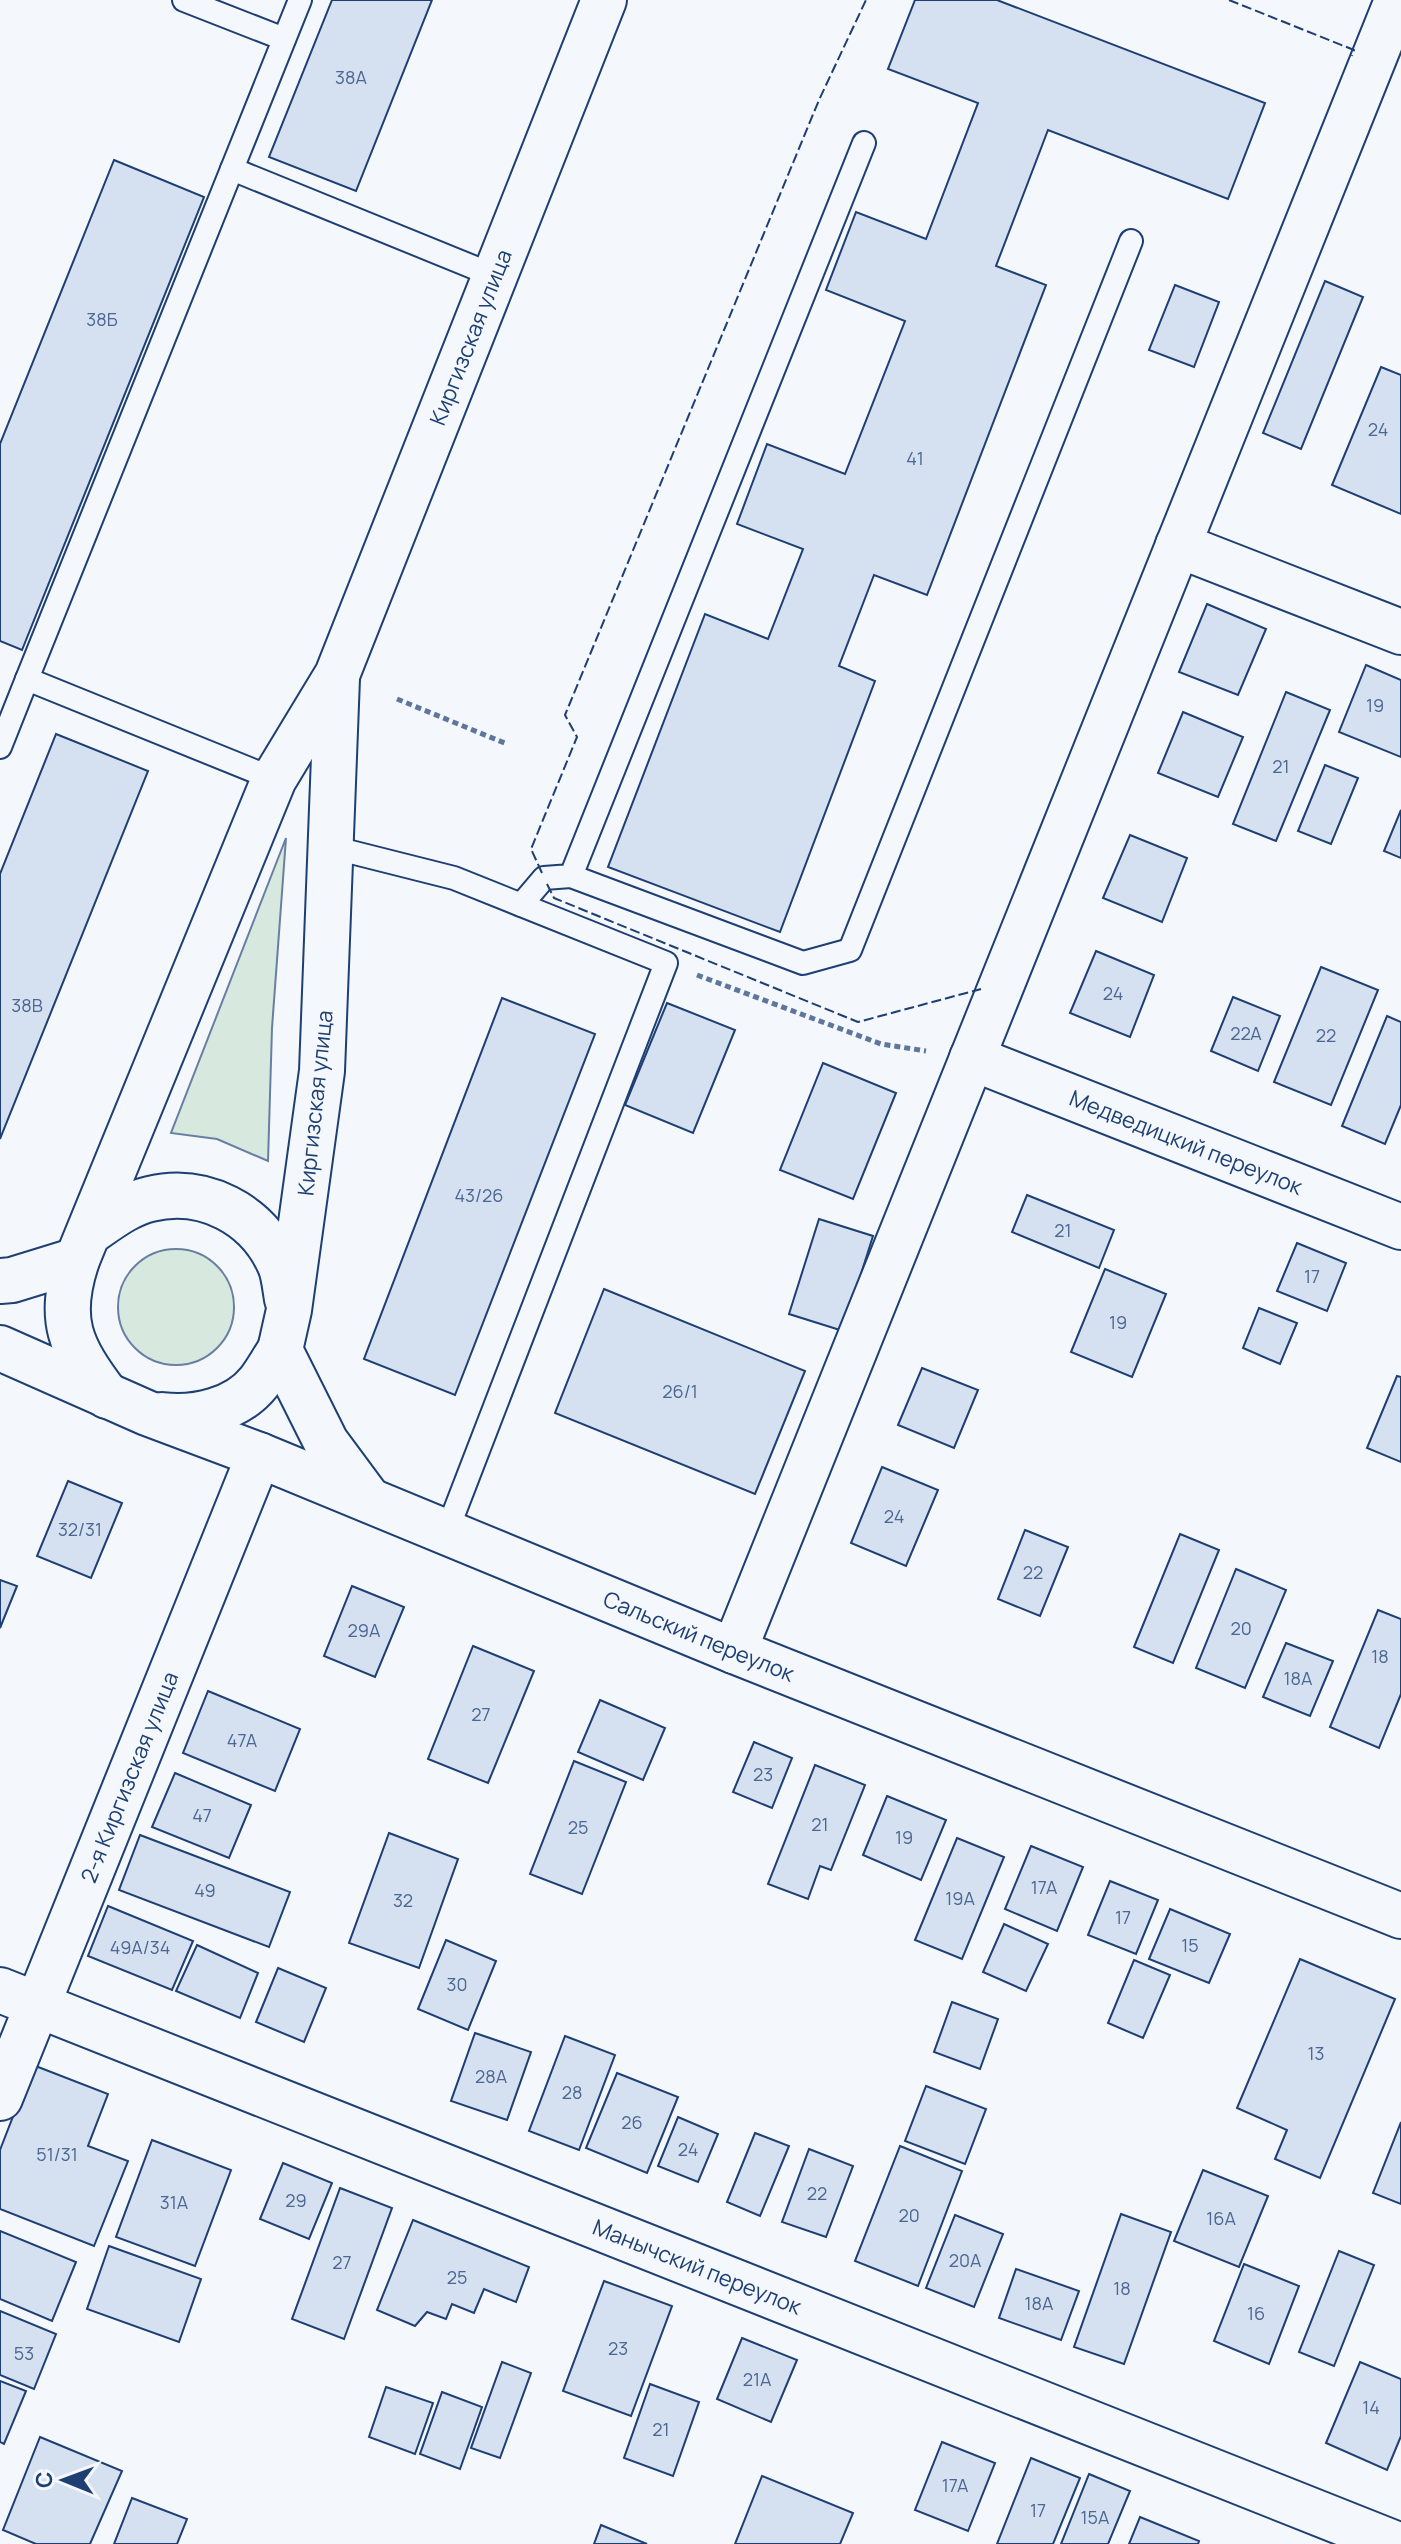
<svg xmlns="http://www.w3.org/2000/svg" width="1401" height="2544" font-family="Manrope,sans-serif">
	<style>
		.green { fill: #d7e8df; stroke: #687fa3; stroke-width: 2 }
		.building { fill: #d5e0f0; stroke: #1d3f73; stroke-width: 2 }
		.lines { fill: none; stroke-linecap: round; stroke-linejoin: round }
		.service-casing { stroke: #1d3f73; stroke-width: 26 }
		.minor-casing { stroke: #1d3f73; stroke-width: 48 }
		.secondary-casing { stroke: #1d3f73; stroke-width: 48 }
		.path { stroke: #5e769c; stroke-width: 5; stroke-dasharray: 6 4; stroke-linecap: butt }
		.service { stroke: #f4f7fb; stroke-width: 22 }
		.minor { stroke: #f4f7fb; stroke-width: 44 }
		.secondary { stroke: #f4f7fb; stroke-width: 44 }
		.fence { stroke: #1d3f73; stroke-width: 2; stroke-dasharray: 10 4; stroke-linecap: butt }
		.labels { text-anchor: middle; stroke-width: 6; stroke-linejoin: round; paint-order: stroke }
		.number-label { font-size: 18px; fill: #4b6792 }
		.street-label { font-size: 22px; fill: #1d3f73; stroke: #f4f7fb }
	</style>
	<rect width="100%" height="100%" fill="#f4f7fb"/>
	<g class="green">
		<polygon points="286,838 272,1028 268,1161 217,1139 171,1133"/>
		<circle cx="176" cy="1307" r="58"/>
	</g>
	<g class="building">
		<polygon points="332,0 432,0 356,191 269,157"/>
		<polygon points="915,0 997,0 1265,103 1228,199 1048,130 996,266 1046,285 927,595 874,575 839,666 875,681 780,932 608,867 705,614 768,639 803,549 737,524 767,444 845,474 905,321 826,290 856,212 926,239 978,103 888,69"/>
		<polygon points="114,160 204,197 22,650 0,641 0,444"/>
		<polygon points="1325,281 1363,297 1301,449 1263,433"/>
		<polygon points="1175,285 1219,302 1194,367 1149,350"/>
		<polygon points="1381,367 1401,375 1401,514 1332,485"/>
		<polygon points="1207,604 1266,629 1238,695 1179,672"/>
		<polygon points="1366,665 1401,680 1401,757 1339,732"/>
		<polygon points="1286,692 1330,710 1276,841 1233,824"/>
		<polygon points="1183,712 1243,737 1218,797 1158,773"/>
		<polygon points="56,734 148,771 0,1139 0,874"/>
		<polygon points="1325,765 1358,778 1331,844 1298,831"/>
		<polygon points="1401,810 1401,858 1384,851"/>
		<polygon points="1130,835 1187,858 1162,922 1103,898"/>
		<polygon points="1096,951 1154,975 1130,1037 1070,1013"/>
		<polygon points="1321,967 1378,990 1331,1105 1274,1082"/>
		<polygon points="1233,997 1280,1016 1258,1071 1211,1051"/>
		<polygon points="502,998 595,1034 455,1395 364,1359"/>
		<polygon points="667,1003 735,1030 693,1133 625,1105"/>
		<polygon points="1387,1016 1401,1022 1401,1105 1385,1144 1342,1126"/>
		<polygon points="823,1063 896,1093 853,1199 780,1170"/>
		<polygon points="1027,1195 1114,1230 1099,1268 1012,1232"/>
		<polygon points="819,1219 873,1236 843,1331 789,1314"/>
		<polygon points="1297,1243 1346,1263 1327,1311 1277,1291"/>
		<polygon points="1105,1269 1166,1294 1132,1377 1071,1352"/>
		<polygon points="604,1289 805,1371 755,1494 555,1413"/>
		<polygon points="1259,1308 1297,1323 1280,1364 1243,1348"/>
		<polygon points="922,1368 978,1390 954,1448 898,1425"/>
		<polygon points="1397,1376 1401,1377 1401,1462 1367,1448"/>
		<polygon points="882,1467 938,1490 906,1566 851,1543"/>
		<polygon points="68,1481 122,1503 91,1578 37,1556"/>
		<polygon points="1025,1530 1068,1547 1040,1616 998,1599"/>
		<polygon points="1180,1534 1219,1550 1173,1663 1134,1647"/>
		<polygon points="1236,1569 1286,1590 1245,1688 1196,1668"/>
		<polygon points="0,1580 17,1586 0,1628"/>
		<polygon points="352,1586 404,1607 375,1677 324,1656"/>
		<polygon points="1378,1610 1401,1619 1401,1694 1379,1748 1330,1727"/>
		<polygon points="1286,1643 1333,1661 1310,1716 1263,1697"/>
		<polygon points="473,1646 534,1671 488,1783 428,1759"/>
		<polygon points="208,1691 300,1729 275,1791 183,1753"/>
		<polygon points="600,1700 665,1728 643,1780 578,1752"/>
		<polygon points="754,1742 792,1758 772,1808 733,1792"/>
		<polygon points="574,1761 626,1782 582,1894 530,1874"/>
		<polygon points="815,1765 865,1785 831,1870 820,1866 808,1899 768,1884"/>
		<polygon points="175,1773 251,1805 229,1858 152,1827"/>
		<polygon points="887,1796 946,1820 921,1880 863,1855"/>
		<polygon points="389,1833 458,1859 419,1968 349,1943"/>
		<polygon points="140,1835 290,1892 269,1947 119,1890"/>
		<polygon points="957,1838 1004,1857 962,1959 915,1940"/>
		<polygon points="1031,1846 1083,1867 1057,1931 1005,1909"/>
		<polygon points="1110,1881 1158,1900 1136,1954 1088,1935"/>
		<polygon points="108,1906 193,1941 172,1990 88,1956"/>
		<polygon points="1170,1909 1230,1934 1209,1983 1149,1959"/>
		<polygon points="1004,1924 1048,1944 1026,1991 983,1972"/>
		<polygon points="446,1940 496,1961 468,2030 418,2009"/>
		<polygon points="197,1945 258,1973 240,2018 176,1991"/>
		<polygon points="1300,1959 1395,1999 1320,2178 1275,2159 1287,2130 1237,2108"/>
		<polygon points="1134,1960 1170,1975 1143,2038 1108,2023"/>
		<polygon points="278,1968 326,1988 304,2042 256,2022"/>
		<polygon points="952,2002 998,2019 980,2069 934,2052"/>
		<polygon points="475,2033 531,2052 507,2120 451,2101"/>
		<polygon points="565,2036 615,2055 579,2150 529,2131"/>
		<polygon points="33,2065 108,2094 88,2146 128,2161 94,2246 0,2209 0,2150"/>
		<polygon points="617,2073 678,2097 647,2173 586,2148"/>
		<polygon points="926,2086 986,2109 965,2164 905,2141"/>
		<polygon points="678,2117 718,2134 698,2182 658,2166"/>
		<polygon points="1401,2122 1401,2204 1373,2193"/>
		<polygon points="755,2133 789,2146 760,2216 727,2202"/>
		<polygon points="152,2140 231,2170 195,2266 116,2237"/>
		<polygon points="900,2146 962,2171 918,2286 855,2261"/>
		<polygon points="809,2149 853,2166 826,2237 782,2222"/>
		<polygon points="283,2163 332,2183 309,2239 260,2219"/>
		<polygon points="1203,2170 1268,2196 1239,2267 1174,2241"/>
		<polygon points="340,2188 392,2208 344,2339 292,2319"/>
		<polygon points="1121,2214 1171,2232 1124,2364 1074,2347"/>
		<polygon points="955,2215 1003,2234 974,2307 926,2288"/>
		<polygon points="413,2220 529,2267 516,2302 484,2289 474,2313 452,2304 446,2319 427,2312 415,2326 377,2310"/>
		<polygon points="0,2231 76,2262 52,2321 0,2299"/>
		<polygon points="109,2246 201,2279 179,2342 87,2309"/>
		<polygon points="1339,2251 1374,2265 1334,2366 1299,2352"/>
		<polygon points="1244,2264 1299,2286 1269,2364 1214,2341"/>
		<polygon points="1016,2269 1079,2291 1061,2340 999,2318"/>
		<polygon points="604,2281 672,2306 631,2416 563,2391"/>
		<polygon points="0,2311 56,2334 34,2389 0,2375"/>
		<polygon points="742,2338 797,2360 771,2422 717,2399"/>
		<polygon points="502,2362 531,2373 500,2458 471,2448"/>
		<polygon points="1360,2362 1401,2379 1401,2436 1387,2470 1326,2443"/>
		<polygon points="0,2381 26,2391 4,2444 0,2442"/>
		<polygon points="650,2384 699,2402 673,2476 624,2458"/>
		<polygon points="386,2387 433,2403 415,2454 369,2437"/>
		<polygon points="442,2392 482,2407 460,2469 420,2454"/>
		<polygon points="40,2437 122,2471 90,2544 36,2544 3,2530"/>
		<polygon points="942,2442 995,2463 968,2531 915,2510"/>
		<polygon points="1031,2458 1080,2478 1053,2544 997,2544"/>
		<polygon points="1089,2474 1130,2491 1108,2544 1061,2544"/>
		<polygon points="762,2476 853,2513 840,2544 735,2544"/>
		<polygon points="132,2498 187,2519 177,2544 114,2544"/>
		<polygon points="1140,2517 1199,2541 1198,2544 1129,2544"/>
		<polygon points="601,2525 647,2544 594,2544"/>
	</g>
	<g class="lines">
		<defs>
			<g id="service">
				<polyline points="184,0 284,39"/>
				<polyline points="232,169 300,0"/>
				<polyline points="0,747 27,679"/>
				<polyline points="274,779 27,679 232,169 495,276"/>
				<polyline points="331,847 454,878 666,963 447,1531"/>
				<polyline points="571,876 803,963 850,950 1131,241"/>
				<polyline points="521,905 544,878 571,876 864,143"/>
			</g>
			<g id="minor">
				<polyline points="1178,545 1401,632"/>
				<path id="s1" d="M 972,1058 L 1401,1227"/>
				<polyline points="734,1651 1394,8"/>
				<path id="s2" d="M 0,1990 L 1396,2544"/>
				<path id="s3" d="M 0,2098 L 259,1455"/>
			</g>
			<g id="secondary">
				<polyline points="337,678 322,1071 289,1310 280,1350 326,1442 369,1500"/>
				<path d="M 90,1232 C 109,1219 128,1204 150,1199 C 204,1186 257,1214 279,1263 C 284,1273 285,1288 287,1299"/>
				<polyline points="0,1281 12,1280 77,1260"/>
				<path id="s4" d="M 0,1348 L 147,1413 L 259,1455 L 734,1651 L 1401,1916"/>
				<path id="s5" d="M 107,1396 C 70,1347 57,1320 77,1260 L 274,779 L 337,675 L 604,0"/>
				<path d="M 162,1415 C 195,1419 237,1410 259,1382 C 267,1372 273,1360 280,1350"/>
			</g>
		</defs>
		<use href="#service" class="service-casing"/>
		<use href="#minor" class="minor-casing"/>
		<use href="#secondary" class="secondary-casing"/>
		<g class="path">
			<polyline points="397,699 507,744"/>
			<polyline points="697,975 881,1044 926,1051"/>
		</g>
		<use href="#service" class="service"/>
		<use href="#minor" class="minor"/>
		<use href="#secondary" class="secondary"/>
		<g class="fence">
			<polyline points="1229,0 1354,50 1352,56"/>
			<polyline points="542,873 531,849 577,737 565,715 819,100 866,0"/>
			<polyline points="547,884 554,898 858,1022 981,989"/>
		</g>
	</g>
	<g class="labels">
		<g class="number-label">
			<text x="351" y="84">38А</text>
			<text x="102" y="326">38Б</text>
			<text x="1378" y="436">24</text>
			<text x="915" y="465">41</text>
			<text x="1375" y="712">19</text>
			<text x="1281" y="773">21</text>
			<text x="1113" y="1000">24</text>
			<text x="27" y="1012">38В</text>
			<text x="1246" y="1040">22А</text>
			<text x="1326" y="1042">22</text>
			<text x="479" y="1202">43/26</text>
			<text x="1063" y="1237">21</text>
			<text x="1312" y="1283">17</text>
			<text x="1118" y="1329">19</text>
			<text x="680" y="1398">26/1</text>
			<text x="894" y="1523">24</text>
			<text x="80" y="1536">32/31</text>
			<text x="1033" y="1579">22</text>
			<text x="1241" y="1635">20</text>
			<text x="364" y="1637">29А</text>
			<text x="1380" y="1663">18</text>
			<text x="1298" y="1685">18А</text>
			<text x="481" y="1721">27</text>
			<text x="242" y="1747">47А</text>
			<text x="763" y="1781">23</text>
			<text x="202" y="1822">47</text>
			<text x="820" y="1831">21</text>
			<text x="578" y="1834">25</text>
			<text x="904" y="1844">19</text>
			<text x="1044" y="1894">17А</text>
			<text x="205" y="1897">49</text>
			<text x="960" y="1905">19А</text>
			<text x="403" y="1907">32</text>
			<text x="1123" y="1924">17</text>
			<text x="1190" y="1952">15</text>
			<text x="140" y="1954">49А/34</text>
			<text x="457" y="1991">30</text>
			<text x="1316" y="2060">13</text>
			<text x="491" y="2083">28А</text>
			<text x="572" y="2099">28</text>
			<text x="632" y="2129">26</text>
			<text x="688" y="2156">24</text>
			<text x="57" y="2161">51/31</text>
			<text x="817" y="2200">22</text>
			<text x="296" y="2207">29</text>
			<text x="174" y="2209">31А</text>
			<text x="909" y="2222">20</text>
			<text x="1221" y="2225">16А</text>
			<text x="965" y="2267">20А</text>
			<text x="342" y="2269">27</text>
			<text x="457" y="2284">25</text>
			<text x="1122" y="2295">18</text>
			<text x="1039" y="2310">18А</text>
			<text x="1256" y="2320">16</text>
			<text x="618" y="2355">23</text>
			<text x="24" y="2360">53</text>
			<text x="757" y="2386">21А</text>
			<text x="1371" y="2414">14</text>
			<text x="661" y="2436">21</text>
			<text x="955" y="2492">17А</text>
			<text x="1038" y="2517">17</text>
			<text x="1095" y="2524">15А</text>
		</g>
		<g class="street-label">
			<text dy="8" stroke="none"><textPath href="#s5" startOffset="1152">Киргизская улица</textPath></text>
			<text transform="translate(315 1103) rotate(-84)" y="8">Киргизская улица</text>
			<text dy="8" stroke="none"><textPath href="#s1" startOffset="230">Медведицкий переулок</textPath></text>
			<text dy="8" stroke="none"><textPath href="#s4" startOffset="756">Сальский переулок</textPath></text>
			<text dy="8" stroke="none"><textPath href="#s3" startOffset="346">2-я Киргизская улица</textPath></text>
			<text dy="8" stroke="none"><textPath href="#s2" startOffset="750">Манычский переулок</textPath></text>
		</g>
	</g>
	<g transform="translate(64 2480) rotate(271)" stroke="#f4f7fb" stroke-width="6" paint-order="stroke">
	<path d="M0-6L14 30L0 20L-14 30Z" fill="#1d3f73"/>
	<text y="-12" font-size="22" font-weight="bold" text-anchor="middle" fill="#1d3f73">С</text>
	</g>
</svg>
